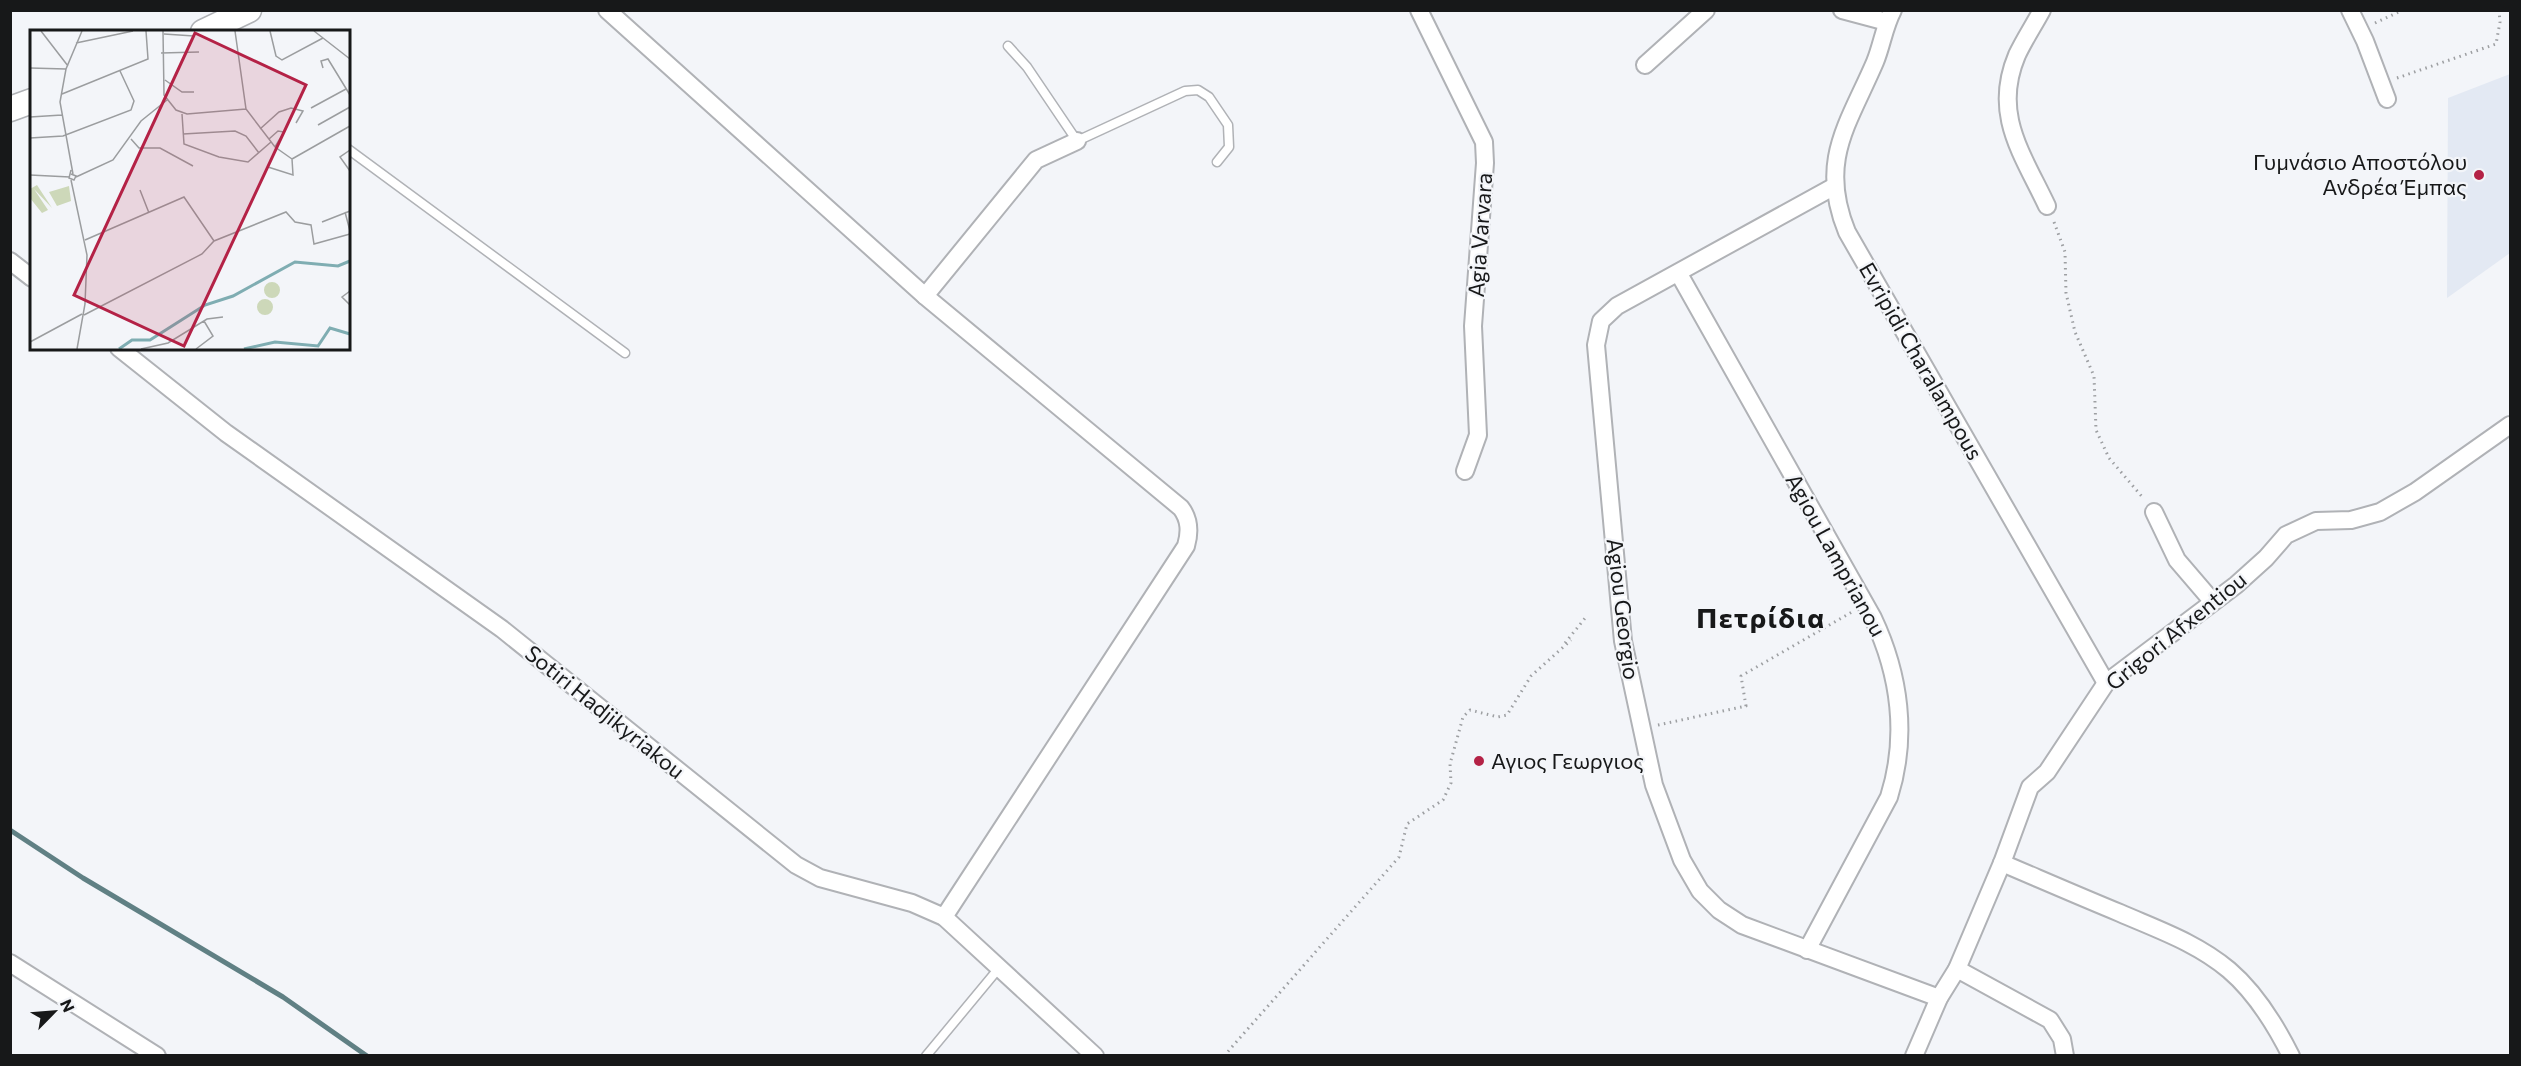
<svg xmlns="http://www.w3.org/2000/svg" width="2521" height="1066" font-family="Commissioner,sans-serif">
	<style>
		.built { fill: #e3e9f3 }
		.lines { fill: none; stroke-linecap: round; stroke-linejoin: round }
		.stream { stroke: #608084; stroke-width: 5 }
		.lane-casing { stroke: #b0b2b6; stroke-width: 11 }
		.street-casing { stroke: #b0b2b6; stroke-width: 20 }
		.secondary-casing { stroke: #b0b2b6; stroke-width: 27 }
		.path { stroke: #9d9fa2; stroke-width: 3; stroke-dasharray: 1.5 4.5; stroke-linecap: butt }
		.lane { stroke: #fff; stroke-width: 8 }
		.street { stroke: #fff; stroke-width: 16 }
		.secondary { stroke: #fff; stroke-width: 24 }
		.poi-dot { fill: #b42246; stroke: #f3f5f9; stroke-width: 2 }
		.labels { text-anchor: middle; stroke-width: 4.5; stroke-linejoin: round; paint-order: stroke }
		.poi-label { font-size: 22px; fill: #171819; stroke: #f3f5f9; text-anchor: end }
		.street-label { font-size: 22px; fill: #171819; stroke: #f3f5f9 }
		.district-label { font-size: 28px; font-weight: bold; letter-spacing: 1.5px; fill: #171819; stroke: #f3f5f9 }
		.inset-river { fill: none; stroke: #7fadb2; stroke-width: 3 }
		.inset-road { fill: none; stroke: #9b9d9f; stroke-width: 1.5 }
		.view { fill: #b42246; fill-opacity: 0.15; stroke: #b42246; stroke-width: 3 }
		.inset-edge { fill: none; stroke: #171819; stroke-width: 3 }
	</style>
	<rect width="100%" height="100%" fill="#f3f5f9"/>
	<polygon class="built" points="2510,74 2510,253 2447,298 2448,98"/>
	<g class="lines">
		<polyline class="stream" points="10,830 83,878 283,997 367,1056"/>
		<defs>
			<g id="lane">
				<polyline points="1008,46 1027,67 1077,141 1185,91 1198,90 1209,97 1228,125 1229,147 1217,162"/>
				<polyline points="348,149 625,353"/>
				<polyline points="926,1056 999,968"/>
			</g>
			<g id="street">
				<path d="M 607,10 L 925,296 L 1181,508 C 1190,520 1190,532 1186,546 L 944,917"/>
				<polyline points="1419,10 1484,142 1485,163 1473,326 1478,435 1465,471"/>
				<polyline points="1842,10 1887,22"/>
				<path d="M 1893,10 C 1884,27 1882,45 1875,62 C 1848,125 1818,161 1847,232 L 2106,683"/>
				<path d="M 2042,10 C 2034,25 2024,40 2017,55 C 1992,114 2022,153 2047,206"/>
				<polyline points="2350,10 2365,41 2387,99"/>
				<polyline points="1645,65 1706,10"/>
				<polyline points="1835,186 1617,306 1601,321 1596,345 1623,641 1654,785 1682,860 1700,891 1719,910 1742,925 1939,998"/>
				<polyline points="10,261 32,278"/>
				<path d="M 1679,274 L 1873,618 C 1900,675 1908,737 1889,797 L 1807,950"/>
				<polyline points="925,296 1036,160 1077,141"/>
				<polyline points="119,348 226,433 502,629 796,865 820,878 912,903 944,917 1095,1056"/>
				<polyline points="2154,512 2177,560 2213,602"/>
				<path d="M 2002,863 C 2042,880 2081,897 2120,913 C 2159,930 2197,943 2229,970 C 2256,993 2275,1024 2291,1056"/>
				<polyline points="10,963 157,1056"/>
				<polyline points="1957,969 2050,1020 2062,1039 2065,1056"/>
				<polyline points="1914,1056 1939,998 1957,969 2002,863 2030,787 2047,772 2106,683 2236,585 2266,558 2286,535 2316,521 2351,520 2380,512 2415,492 2510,425"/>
			</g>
			<g id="secondary">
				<polyline points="203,32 249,10"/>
				<polyline points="10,109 32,101"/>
			</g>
		</defs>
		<use href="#lane" class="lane-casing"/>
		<use href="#street" class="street-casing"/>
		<use href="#secondary" class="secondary-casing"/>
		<g class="path">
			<polyline points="2375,23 2403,10"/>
			<polyline points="2397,78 2496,44 2500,22 2499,10"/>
			<polyline points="2054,222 2065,252 2066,293 2075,332 2094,376 2096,430 2109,458 2144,499"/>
			<polyline points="1565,643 1586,617"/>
			<polyline points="1658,725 1746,706 1741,676 1852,612"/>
			<polyline points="1224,1056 1399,857 1407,824 1443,800 1451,783 1450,764 1463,717 1470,710 1498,717 1507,715 1531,676 1571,640"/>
		</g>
		<use href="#lane" class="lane"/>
		<use href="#street" class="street"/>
		<use href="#secondary" class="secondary"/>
	</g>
	<g class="poi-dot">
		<circle cx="2479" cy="175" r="6"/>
		<circle cx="1479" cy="761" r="6"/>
	</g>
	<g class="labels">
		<g class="poi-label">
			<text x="2467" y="170">Γυμνάσιο Αποστόλου<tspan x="2467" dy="25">Ανδρέα Έμπας</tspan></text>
			<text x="1491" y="769" text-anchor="start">Αγιος Γεωργιος</text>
		</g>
		<g class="street-label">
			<text transform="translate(1480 235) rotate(-86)" y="8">Agia Varvara</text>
			<text transform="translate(1921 361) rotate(60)" y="8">Evripidi Charalampous</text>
			<text transform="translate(1836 555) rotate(61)" y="8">Agiou Lamprianou</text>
			<text transform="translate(1623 609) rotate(83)" y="8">Agiou Georgio</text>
			<text transform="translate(2176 631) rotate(-39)" y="8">Grigori Afxentiou</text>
			<text transform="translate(605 712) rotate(39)" y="8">Sotiri Hadjikyriakou</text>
		</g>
		<g class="district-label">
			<text x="1761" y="628">Πετρίδια</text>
		</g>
	</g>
	<g transform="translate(30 30)">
		<rect width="320" height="320" fill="#f3f5f9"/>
		<path d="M 7,155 L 22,178 L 4,159 L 18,180 L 12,183 L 0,168 L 0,159 ZM 39,156 L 41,171 L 27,176 L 19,162 ZM234 260a8 8 0 1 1 16 0a8 8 0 1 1-16 0ZM227 277a8 8 0 1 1 16 0a8 8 0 1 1-16 0Z" fill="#cdd8b9"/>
		<path class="inset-river" d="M 89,319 L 102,310 L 120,310 L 175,275 L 203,266 L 265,232 L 308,236 L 320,231M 214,319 L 245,312 L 288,316 L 300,298 L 320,304"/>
		<path class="inset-road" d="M 11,1 L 38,36M 133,1 L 134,65 L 146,80 L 157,84 L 216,79M 205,1 L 216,79 L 245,117 L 262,129M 240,1 L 246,26 L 252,30 L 293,8M 284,1 L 320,29M 134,4 L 164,6M 46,13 L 103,1M 131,23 L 169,22M 0,38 L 36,39M 293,38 L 291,31 L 298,29 L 320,65M 135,50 L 152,62 L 164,62M 32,64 L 118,29 L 116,1M 281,78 L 316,59M 152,84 L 154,114 L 189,127 L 218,132 L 241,112M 0,87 L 32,85M 288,95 L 320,77M 230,99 L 249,82 L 261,78 L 273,81 L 266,93M 153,104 L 205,101 L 216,106 L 229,123M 0,108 L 33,106 L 101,80 L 104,71 L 90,41M 101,109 L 109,118 L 130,118 L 163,136M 239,109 L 248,101 L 254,102 L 245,117M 320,120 L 310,127 L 320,141M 262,129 L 320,96M 238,137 L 263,145 L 262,129M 41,144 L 46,146 L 44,150 L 39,148 L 41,140M 43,144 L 30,72 L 36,39 L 52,1M 0,145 L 40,147M 46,147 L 83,130 L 111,91 L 137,70M 41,150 L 57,225 L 55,274 L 47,319M 110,160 L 119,183M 315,182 L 320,201M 292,192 L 320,181M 55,210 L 154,167 L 184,211M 320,261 L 312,267 L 320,275M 54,285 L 172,224 L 184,211 L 256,182 L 265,192 L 281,195 L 284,214 L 320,204M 0,312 L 52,284M 111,319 L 138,313 L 177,289 L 193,287M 166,319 L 183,306 L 174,291"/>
		<path class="view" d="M 165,3 L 276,55 L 154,316 L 44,265 Z"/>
		<rect width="320" height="320" class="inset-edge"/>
	</g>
	<rect width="2521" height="1066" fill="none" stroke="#171819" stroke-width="24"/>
	<g transform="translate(54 1012) rotate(65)" stroke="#f3f5f9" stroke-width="4.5" paint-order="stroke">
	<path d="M0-4.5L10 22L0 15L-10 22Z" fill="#171819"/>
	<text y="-9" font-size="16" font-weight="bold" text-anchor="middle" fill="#171819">N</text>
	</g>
</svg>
